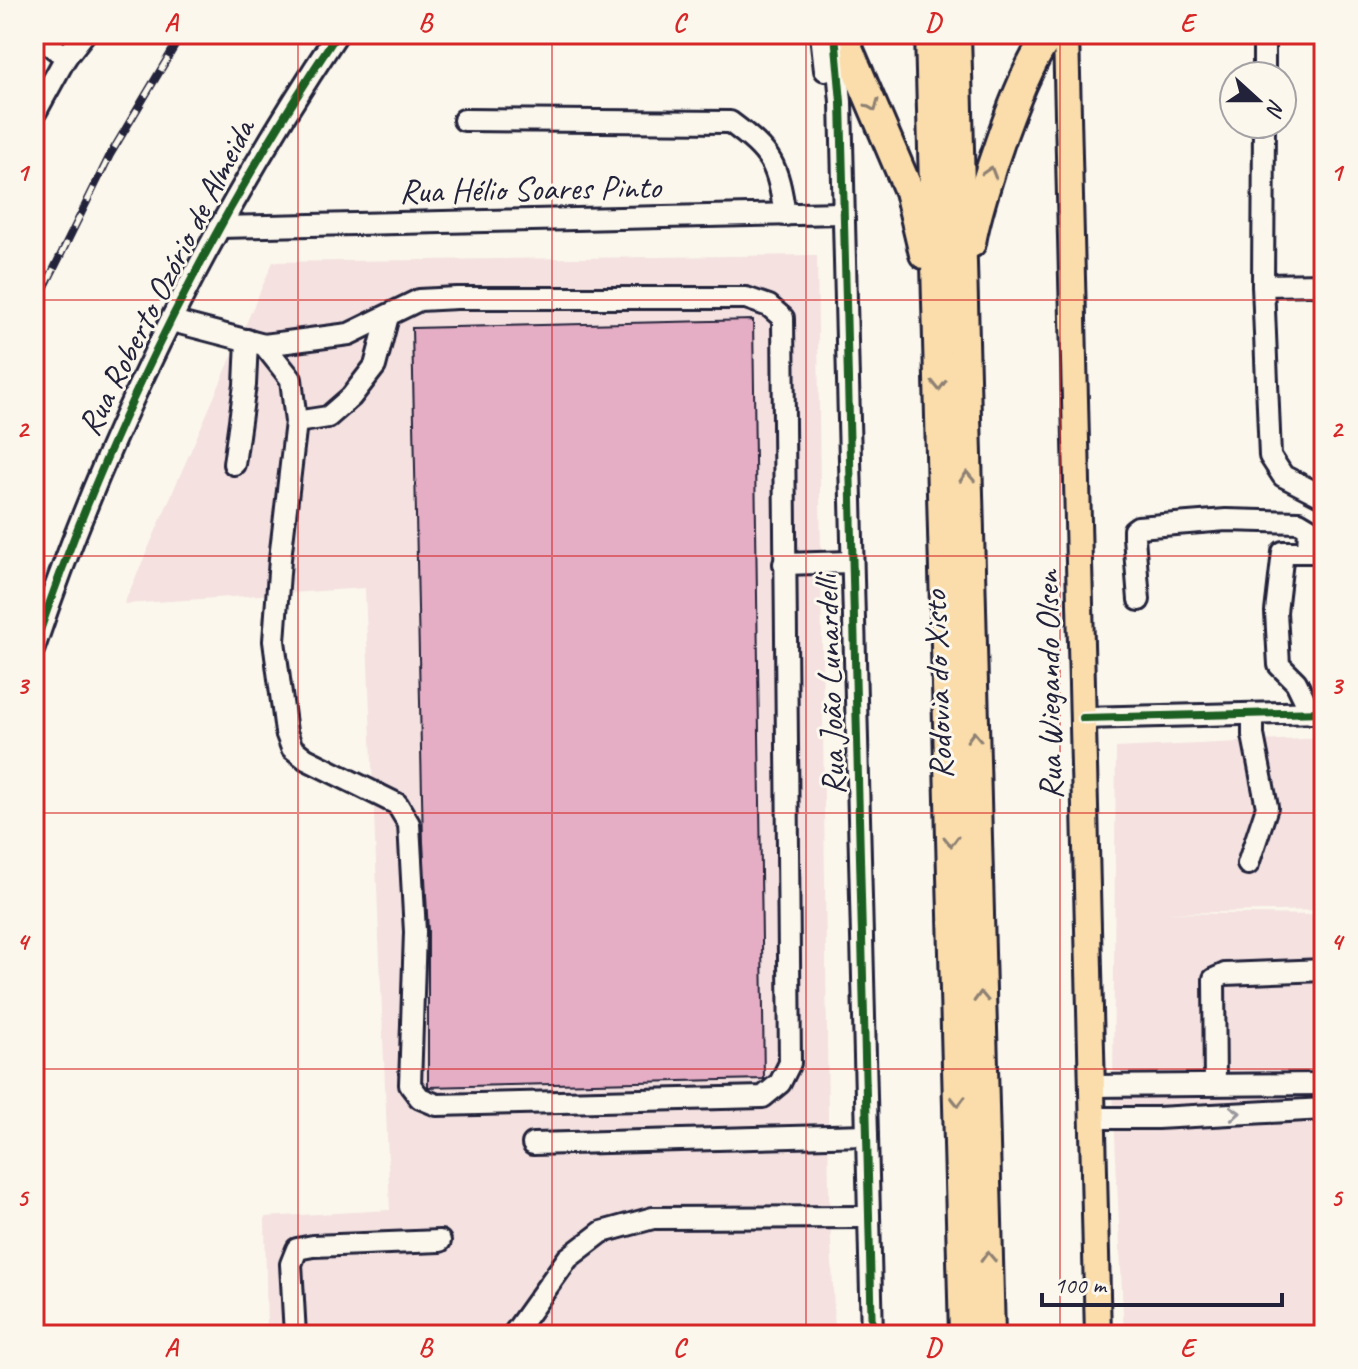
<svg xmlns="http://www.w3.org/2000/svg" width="1358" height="1369" font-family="Caveat,sans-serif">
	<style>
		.built { fill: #f4e1e0 }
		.building { fill: #e5aec4; stroke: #22223b; stroke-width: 2 }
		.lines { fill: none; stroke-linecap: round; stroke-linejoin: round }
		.minor-casing { stroke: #22223b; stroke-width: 26 }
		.major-casing { stroke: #22223b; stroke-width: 30 }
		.highway-casing { stroke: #22223b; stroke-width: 34 }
		.minor { stroke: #fbf7ec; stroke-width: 20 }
		.major { stroke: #faddab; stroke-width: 24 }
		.highway { stroke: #faddab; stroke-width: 28 }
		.rail-casing { stroke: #22223b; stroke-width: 8 }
		.rail { stroke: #fbf7ec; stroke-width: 5; stroke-dasharray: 15; stroke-linecap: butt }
		.cycleway-casing { stroke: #fbf7ec; stroke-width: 13 }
		.cycleway { stroke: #1b5e20; stroke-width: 8 }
		.oneway { stroke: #8e8073 }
		.oneway2 { stroke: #99979c }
		.grid { fill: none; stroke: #d62828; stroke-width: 2; stroke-opacity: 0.55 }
		.labels { text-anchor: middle; stroke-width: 6; stroke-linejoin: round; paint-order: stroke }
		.street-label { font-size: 34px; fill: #22223b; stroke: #fbf7ec }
		.neatline { fill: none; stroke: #d62828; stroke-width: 3 }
		.grid-label { font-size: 26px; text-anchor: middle; font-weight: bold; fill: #d62828 }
	</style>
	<rect width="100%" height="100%" fill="#fbf7ec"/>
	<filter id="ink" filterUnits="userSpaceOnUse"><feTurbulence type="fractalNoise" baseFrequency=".0125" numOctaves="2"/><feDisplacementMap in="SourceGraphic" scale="16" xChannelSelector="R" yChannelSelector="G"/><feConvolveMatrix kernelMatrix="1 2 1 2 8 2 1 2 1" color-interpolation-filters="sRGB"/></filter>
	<g filter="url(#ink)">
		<g class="built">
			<polygon points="817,255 829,1196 835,1335 267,1335 265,1217 390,1210 365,588 124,604 273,262"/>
			<polygon points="1324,738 1324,910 1165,913 1324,915 1324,1335 1124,1335 1113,1091 1116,748"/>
		</g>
		<polygon class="building" points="753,320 764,1079 428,1087 428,931 423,842 412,328"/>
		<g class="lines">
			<defs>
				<g id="minor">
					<polyline points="35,34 66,57"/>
					<polyline points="821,34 825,70"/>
					<polyline points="835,34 841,102 872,1335"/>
					<polyline points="1264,76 1264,34"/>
					<polyline points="34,115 66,57 84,34"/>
					<path d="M 464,120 L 730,122 C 773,154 777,163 785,215"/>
					<polyline points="1264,124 1263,285 1270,456 1283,476 1324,497"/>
					<polyline points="219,227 842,213"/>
					<polyline points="1263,285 1324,284"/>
					<polyline points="172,321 264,345 349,334 419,300 457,298 746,298 769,306 783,318 790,1063 780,1083 763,1097 437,1105 420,1098 410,1085 415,932 409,824 397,804 306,759 292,748 286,732 274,641 280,559 296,422 291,379 264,345"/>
					<polyline points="296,422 328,417 351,397 375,366 388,316"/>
					<polyline points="234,464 245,385 247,340"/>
					<polyline points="784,564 851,562"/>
					<polyline points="1139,600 1134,537 1134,530 1138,527 1226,520 1299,522 1309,528 1308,551"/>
					<path d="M 34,648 C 107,431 211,224 337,34"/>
					<polyline points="1311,713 1296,682 1279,665 1276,612 1283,552 1324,552"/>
					<polyline points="1083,718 1324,712"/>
					<polyline points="1248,864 1267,807 1253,735 1253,714"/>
					<polyline points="1215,1084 1214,979 1225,974 1324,970"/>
					<polyline points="1092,1086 1324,1084"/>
					<polyline points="1092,1118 1157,1118 1324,1109"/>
					<polyline points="533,1144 867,1135"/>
					<polyline points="295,1335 291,1264 297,1249 313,1246 440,1241"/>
					<polyline points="513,1335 568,1258 602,1232 653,1218 869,1217"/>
				</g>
				<polyline id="major" points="1066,34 1098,1335"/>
				<g id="highway">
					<polyline points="842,34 909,191 924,254"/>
					<polyline points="930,34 964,1335"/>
					<polyline points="956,34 990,1335"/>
					<path d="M 971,243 C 977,204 1024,57 1052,34"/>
				</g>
			</defs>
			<use href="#minor" class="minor-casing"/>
			<use href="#major" class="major-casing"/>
			<use href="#highway" class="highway-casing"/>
			<use href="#minor" class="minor"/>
			<use href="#major" class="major"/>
			<use href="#highway" class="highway"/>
			<defs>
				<polyline id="rail" points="34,309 110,155 182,34"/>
			</defs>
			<use href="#rail" class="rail-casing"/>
			<use href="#rail" class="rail"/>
			<defs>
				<g id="cycleway">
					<polyline points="835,34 841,102 872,1335"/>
					<path d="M 34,648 C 107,431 211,224 337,34"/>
					<polyline points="1083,718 1324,712"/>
				</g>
			</defs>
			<use href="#cycleway" class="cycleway-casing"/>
			<use href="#cycleway" class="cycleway"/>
		</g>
		<defs><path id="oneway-chevron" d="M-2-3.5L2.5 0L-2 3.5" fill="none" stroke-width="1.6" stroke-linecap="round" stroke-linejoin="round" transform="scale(2)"/></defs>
		<g class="oneway">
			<use href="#oneway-chevron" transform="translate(873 106) rotate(67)"/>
			<use href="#oneway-chevron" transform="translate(990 172) rotate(-73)"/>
			<use href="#oneway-chevron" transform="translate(939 385) rotate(89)"/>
			<use href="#oneway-chevron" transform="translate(967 477) rotate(-92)"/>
			<use href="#oneway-chevron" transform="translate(974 737) rotate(-92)"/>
			<use href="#oneway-chevron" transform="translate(951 841) rotate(89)"/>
			<use href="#oneway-chevron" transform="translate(981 997) rotate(-92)"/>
			<use href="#oneway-chevron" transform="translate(958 1101) rotate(89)"/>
			<use href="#oneway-chevron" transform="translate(988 1257) rotate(-92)"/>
		</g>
		<use class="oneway2" href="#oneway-chevron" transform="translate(1235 1113) rotate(-3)"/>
	</g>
	<path class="grid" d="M 298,34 L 298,1335M 552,34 L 552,1335M 806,34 L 806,1335M 1060,34 L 1060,1335M 34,300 L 1324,300M 34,556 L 1324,556M 34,813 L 1324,813M 34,1069 L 1324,1069"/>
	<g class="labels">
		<g class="street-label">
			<text transform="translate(530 188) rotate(-1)" y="12">Rua Hélio Soares Pinto</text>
			<text transform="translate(165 277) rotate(-63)" y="12">Rua Roberto Ozório de Almeida</text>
			<text transform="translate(829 685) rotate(-92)" y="12">Rua João Lunardelli</text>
			<text transform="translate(937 685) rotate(-92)" y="12">Rodovia do Xisto</text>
			<text transform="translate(1048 685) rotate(-91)" y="12">Rua Wiegando Olsen</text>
		</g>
	</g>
	<rect width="1358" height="1369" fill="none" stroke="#fbf7ec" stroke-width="88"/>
	<g transform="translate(1258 100) rotate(111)"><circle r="38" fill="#fbf7ec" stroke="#a4a2a5" stroke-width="2"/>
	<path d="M0-6L14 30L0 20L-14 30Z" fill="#22223b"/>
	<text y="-12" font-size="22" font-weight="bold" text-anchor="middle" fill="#22223b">N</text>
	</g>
	<path d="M1042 1293v12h240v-12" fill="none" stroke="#22223b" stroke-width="4"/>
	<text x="1054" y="1293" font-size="24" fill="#22223b" stroke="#fbf7ec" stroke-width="6" paint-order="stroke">100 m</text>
	<rect x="44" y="44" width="1270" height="1281" class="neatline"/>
	<g class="grid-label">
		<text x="171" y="31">A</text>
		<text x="425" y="31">B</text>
		<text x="679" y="31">C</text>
		<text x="933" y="31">D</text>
		<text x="1187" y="31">E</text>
		<text x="22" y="181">1</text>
		<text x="1336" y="181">1</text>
		<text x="22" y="437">2</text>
		<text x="1336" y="437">2</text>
		<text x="22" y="694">3</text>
		<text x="1336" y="694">3</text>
		<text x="22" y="950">4</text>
		<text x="1336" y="950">4</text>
		<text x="22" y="1206">5</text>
		<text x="1336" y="1206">5</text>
		<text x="171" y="1356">A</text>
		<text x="425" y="1356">B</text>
		<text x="679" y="1356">C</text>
		<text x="933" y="1356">D</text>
		<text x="1187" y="1356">E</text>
	</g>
</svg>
